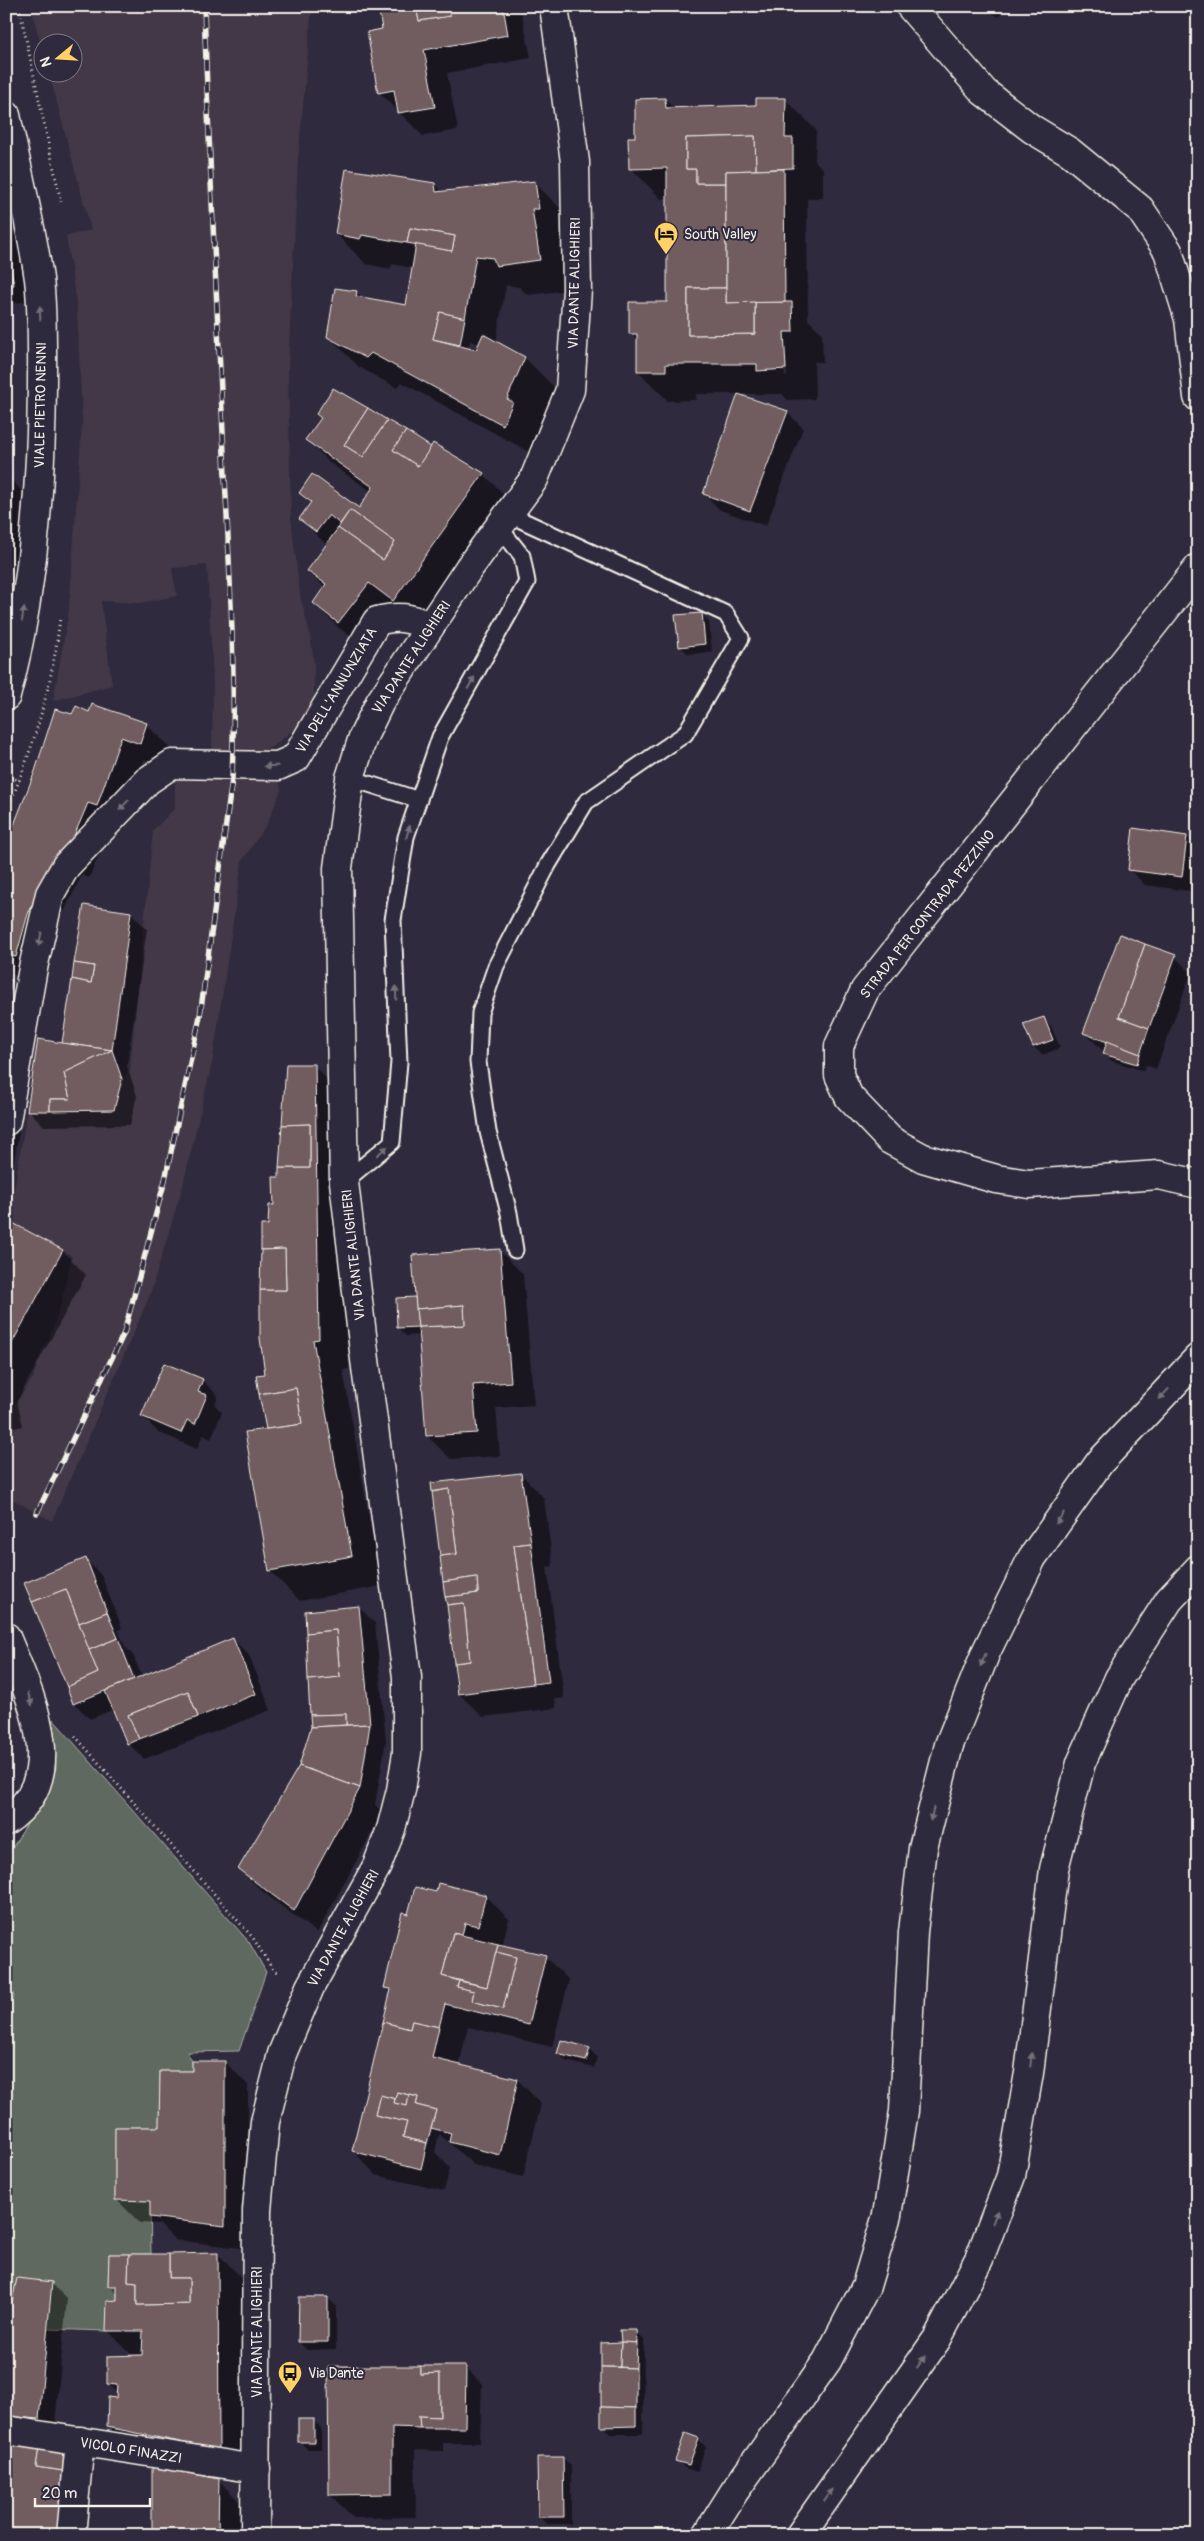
<svg xmlns="http://www.w3.org/2000/svg" width="1204" height="2541" font-family="Pangolin,sans-serif">
	<style>
		.built { fill: #433947 }
		.green { fill: #5f695e; stroke: #aaada3 }
		.shadow { fill: #0007; fill-rule: evenodd }
		.building { fill: #715c5e; stroke: #f4f1e8 }
		.lines { fill: none; stroke-linecap: round; stroke-linejoin: round }
		.lane-casing { stroke: #f4f1e8; stroke-width: 19 }
		.street-casing { stroke: #f4f1e8; stroke-width: 31 }
		.secondary-casing { stroke: #f4f1e8; stroke-width: 31 }
		.path { stroke: #f4f1e8; stroke-width: 3; stroke-dasharray: 1 4; stroke-linecap: butt }
		.lane { stroke: #2f2a3d; stroke-width: 15 }
		.street { stroke: #2f2a3d; stroke-width: 28 }
		.secondary { stroke: #2f2a3d; stroke-width: 28 }
		.rail-casing { stroke: #f4f1e8; stroke-width: 5.5 }
		.rail { stroke: #2f2a3d; stroke-width: 4; stroke-dasharray: 11; stroke-linecap: butt }
		.oneway { fill: #747079 }
		.labels { text-anchor: middle; stroke-width: 4; stroke-linejoin: round; paint-order: stroke }
		.poi-label { font-size: 14px; fill: #f4f1e8; stroke: #2f2a3d; text-anchor: start }
		.street-label { font-size: 14px; fill: #f4f1e8; stroke: #2f2a3d }
	</style>
	<rect width="100%" height="100%" fill="#2f2a3d"/>
	<filter id="ink" filterUnits="userSpaceOnUse"><feTurbulence type="fractalNoise" baseFrequency=".02" numOctaves="2"/><feDisplacementMap in="SourceGraphic" scale="10" xChannelSelector="R" yChannelSelector="G"/><feConvolveMatrix kernelMatrix="1 2 1 2 8 2 1 2 1" color-interpolation-filters="sRGB"/></filter>
	<g filter="url(#ink)">
		<polygon class="built" points="31,6 312,6 298,161 288,370 291,518 300,595 310,635 314,664 314,698 297,727 272,747 256,752 257,769 279,778 281,790 267,824 242,861 213,1059 183,1185 150,1295 52,1521 6,1496 6,1417 33,1378 41,1352 48,1341 61,1304 72,1256 9,1221 27,1111 114,1110 122,1079 130,1070 153,830 175,808 175,781 181,778 207,774 209,750 212,748 213,684 207,565 172,568 177,596 139,603 101,601 112,685 53,701 69,610 82,423 77,309 66,236 91,230 49,73 72,72 72,42 42,42 42,50"/>
		<polygon class="green" points="53,1719 249,1942 266,1972 239,2051 187,2052 192,2061 192,2071 160,2071 159,2127 115,2127 115,2200 150,2201 151,2254 109,2254 108,2286 117,2286 117,2300 106,2331 47,2329 52,2282 17,2279 8,2319 6,2319 6,2000 14,1998 6,1957 6,1858 48,1790 56,1768"/>
		<g class="shadow">
			<polygon points="379,6 520,6 531,58 447,73 458,130 423,136 379,92 384,30"/>
			<polygon points="980,6 1005,6 999,17"/>
			<path d="M 665,99 L 674,109 L 757,106 L 786,100 L 816,130 L 815,161 L 823,169 L 823,198 L 807,199 L 808,320 L 822,333 L 823,362 L 814,362 L 815,399 L 788,400 L 782,394 L 696,394 L 696,400 L 668,401 L 638,371 L 638,341 L 631,333 L 668,303 L 668,198 L 661,199 L 631,168 L 636,138 ZM 784,364 L 787,364 L 787,376 L 785,376 Z"/>
			<polygon points="6,179 29,301 9,304 11,313 6,314"/>
			<path d="M 535,183 L 565,213 L 568,238 L 562,239 L 569,290 L 528,295 L 519,287 L 506,285 L 496,342 L 525,358 L 555,388 L 537,428 L 542,433 L 533,454 L 401,382 L 397,388 L 359,367 L 328,336 L 357,292 L 363,299 L 407,306 L 413,268 L 392,264 L 390,269 L 366,264 L 336,234 L 435,184 L 443,193 ZM 470,341 L 480,344 L 477,351 L 468,349 Z"/>
			<polygon points="6,321 10,341 6,341"/>
			<polygon points="787,412 803,428 766,526 720,510 704,494"/>
			<polygon points="307,440 431,448 483,474 507,497 417,623 393,606 362,645 338,627 314,603 325,588 308,571 327,545 300,519 311,504 300,493 359,509 372,492 330,463"/>
			<polygon points="11,480 34,503 6,702 6,481"/>
			<polygon points="701,614 709,622 712,652 688,654 680,646"/>
			<polygon points="56,710 72,716 90,713 146,724 170,748 164,766 144,760 121,829 112,825 89,878 82,875 51,938 40,980 6,973 6,848"/>
			<polygon points="1187,837 1198,848 1198,892 1145,885 1129,869"/>
			<polygon points="131,913 147,929 127,1066 137,1096 130,1125 44,1126 28,1110"/>
			<polygon points="1175,957 1191,973 1156,1069 1146,1065 1144,1071 1112,1061 1105,1053 1105,1051 1101,1049 1085,1033"/>
			<polygon points="6,980 11,981 41,1011 6,1205"/>
			<polygon points="1043,1018 1051,1026 1060,1048 1042,1055 1034,1047 1025,1025"/>
			<polygon points="314,1066 344,1096 349,1369 343,1370 381,1586 300,1601 270,1571 247,1433 269,1430 267,1375 270,1226 280,1179"/>
			<polygon points="9,1222 63,1251 86,1275 17,1401 23,1426 6,1430 6,1228"/>
			<polygon points="500,1251 523,1274 534,1405 496,1408 500,1456 451,1459 427,1436 419,1335 406,1336 398,1328 415,1299 417,1301"/>
			<polygon points="202,1380 218,1396 215,1405 222,1412 211,1439 203,1435 197,1449 158,1432 142,1416"/>
			<polygon points="521,1474 544,1498 553,1566 547,1567 564,1698 555,1699 556,1708 483,1717 459,1694"/>
			<polygon points="85,1559 101,1575 122,1628 118,1630 125,1647 133,1655 142,1677 233,1639 249,1655 271,1710 144,1759 128,1743 114,1709 90,1719 74,1703 25,1583"/>
			<polygon points="359,1607 375,1623 386,1741 375,1805 383,1812 317,1933 263,1892 239,1869 300,1766 314,1728 312,1726"/>
			<path d="M 437,1893 L 485,1896 L 509,1919 L 502,1946 L 545,1957 L 569,1980 L 552,2047 L 468,2027 L 459,2066 L 518,2080 L 541,2104 L 523,2177 L 474,2165 L 439,2134 L 435,2152 L 450,2168 L 444,2191 L 376,2175 L 353,2151 L 391,1994 L 385,1987 L 409,1915 ZM 432,2119 L 434,2121 L 428,2145 L 426,2145 Z"/>
			<polygon points="589,2049 597,2057 594,2068 566,2061 558,2053"/>
			<polygon points="225,2062 248,2085 248,2249 175,2240 159,2224 140,2223 117,2200 193,2072"/>
			<polygon points="218,2254 241,2277 242,2473 132,2450 109,2427 118,2394 108,2384 143,2357 144,2354 131,2354 107,2330 118,2302 118,2295 109,2285"/>
			<polygon points="51,2283 67,2299 54,2434 6,2428 6,2340"/>
			<polygon points="328,2298 336,2306 336,2349 307,2350 299,2342"/>
			<polygon points="636,2332 644,2340 643,2434 610,2434 602,2426 602,2344 622,2344"/>
			<polygon points="329,2368 466,2368 482,2384 480,2443 443,2443 443,2451 415,2450 416,2517 354,2518 330,2495"/>
			<polygon points="313,2420 321,2428 321,2449 307,2449 299,2441"/>
			<polygon points="698,2439 706,2447 697,2472 685,2468 677,2460"/>
			<polygon points="563,2458 571,2466 571,2524 547,2524 539,2517"/>
			<polygon points="218,2480 242,2504 241,2535 153,2535"/>
		</g>
		<g class="building">
			<polygon points="378,6 416,6 419,21 450,16 448,6 503,6 508,35 424,50 435,107 398,113 394,90 378,93 367,32 382,29"/>
			<polygon points="416,6 448,6 450,16 419,21"/>
			<polygon points="665,98 666,108 756,105 756,98 786,98 785,138 793,138 793,168 756,170 755,136 686,138 686,169 696,169 696,183 726,183 726,288 688,288 688,335 755,334 755,302 792,302 793,332 784,332 786,369 757,371 757,364 666,364 666,371 637,371 637,334 629,334 629,302 667,302 667,168 629,169 628,137 635,137 635,99"/>
			<polygon points="755,136 756,170 726,171 726,183 696,183 696,169 686,169 686,138"/>
			<polygon points="346,169 435,183 436,192 535,181 539,209 532,209 540,260 496,266 493,258 476,256 465,318 440,312 433,339 476,350 483,334 525,357 507,399 513,402 503,425 371,353 366,358 327,337 335,288 357,291 356,296 406,305 416,244 452,251 455,236 410,228 407,243 362,235 360,239 335,234"/>
			<polygon points="784,169 785,302 726,303 726,171"/>
			<polygon points="410,228 455,236 452,251 407,243"/>
			<polygon points="6,244 14,285 6,287"/>
			<polygon points="688,288 726,288 726,303 755,302 755,334 688,335"/>
			<polygon points="440,312 465,318 460,345 433,339"/>
			<polygon points="333,388 368,408 344,445 363,457 387,420 406,431 393,450 418,466 433,443 484,473 393,601 369,583 338,623 313,603 326,584 307,571 338,528 383,560 395,542 350,510 340,524 329,515 316,532 299,519 311,502 299,493 312,474 359,508 373,487 305,440 321,418 316,414"/>
			<polygon points="738,394 788,411 750,511 703,494"/>
			<polygon points="368,408 387,420 363,457 344,445"/>
			<polygon points="406,431 431,447 418,466 393,450"/>
			<polygon points="11,479 6,513 6,480"/>
			<polygon points="350,510 395,542 383,560 338,528"/>
			<polygon points="702,613 705,644 679,647 675,615"/>
			<polygon points="92,704 147,723 140,744 121,737 97,806 88,803 66,855 59,852 38,891 28,914 16,957 6,955 6,845 35,771 55,709 72,714 76,706 89,712"/>
			<polygon points="1133,828 1187,836 1182,877 1128,870"/>
			<polygon points="84,905 131,912 112,1050 62,1043 72,979 91,983 94,966 74,963"/>
			<polygon points="1120,934 1145,944 1119,1017 1149,1028 1140,1054 1083,1033"/>
			<polygon points="1145,944 1176,955 1149,1028 1119,1017"/>
			<polygon points="74,963 94,966 91,983 72,979"/>
			<polygon points="6,979 12,980 6,1010"/>
			<polygon points="1044,1017 1053,1040 1033,1047 1023,1024"/>
			<polygon points="38,1039 62,1043 112,1050 64,1073 70,1099 50,1099 50,1111 27,1111"/>
			<polygon points="1107,1041 1140,1054 1137,1064 1103,1054"/>
			<polygon points="112,1050 122,1079 114,1110 50,1111 50,1099 70,1099 64,1073"/>
			<polygon points="286,1064 315,1064 319,1339 313,1340 352,1556 269,1571 245,1432 302,1424 296,1388 259,1394 256,1375 265,1374 260,1338 260,1290 286,1290 285,1249 261,1250 261,1225 268,1225 269,1205 274,1205 273,1177 279,1177 279,1168 310,1168 310,1124 282,1125"/>
			<polygon points="310,1124 310,1168 279,1168 282,1125"/>
			<polygon points="9,1221 63,1250 6,1354 6,1317 13,1305 6,1301 6,1225"/>
			<polygon points="285,1249 286,1290 260,1290 261,1250"/>
			<polygon points="500,1249 511,1382 473,1385 477,1433 426,1436 418,1327 465,1325 464,1305 416,1309 412,1255"/>
			<polygon points="415,1297 418,1327 397,1328 396,1298"/>
			<polygon points="6,1301 13,1305 6,1317"/>
			<polygon points="464,1305 465,1325 418,1327 416,1309"/>
			<polygon points="164,1363 203,1379 198,1392 207,1395 195,1424 187,1420 181,1433 141,1416"/>
			<polygon points="296,1388 302,1424 266,1429 259,1394"/>
			<polygon points="521,1473 531,1543 514,1545 533,1684 458,1694 454,1663 470,1661 464,1603 447,1605 445,1597 478,1593 477,1577 443,1582 440,1556 457,1554 449,1489 432,1492 431,1483"/>
			<polygon points="449,1489 457,1554 440,1556 432,1492"/>
			<polygon points="531,1543 549,1682 533,1684 514,1545"/>
			<polygon points="86,1558 107,1612 79,1623 66,1589 32,1602 24,1583"/>
			<polygon points="477,1577 478,1593 445,1597 443,1582"/>
			<polygon points="66,1589 98,1673 67,1687 32,1602"/>
			<polygon points="464,1603 470,1661 454,1663 447,1605"/>
			<polygon points="359,1606 370,1724 346,1725 346,1714 310,1715 308,1680 340,1677 336,1630 306,1633 305,1611"/>
			<polygon points="107,1612 118,1638 89,1650 79,1623"/>
			<polygon points="336,1630 340,1677 308,1680 306,1633"/>
			<polygon points="118,1638 134,1679 73,1704 67,1687 98,1673 89,1650"/>
			<polygon points="233,1638 256,1694 198,1717 188,1691 128,1715 139,1739 127,1744 105,1691"/>
			<polygon points="188,1691 198,1717 139,1739 128,1715"/>
			<polygon points="346,1714 346,1725 311,1727 310,1715"/>
			<polygon points="370,1724 360,1788 299,1766 311,1727"/>
			<polygon points="299,1766 360,1788 294,1911 238,1869"/>
			<polygon points="438,1883 486,1895 478,1926 465,1923 462,1935 453,1933 442,1976 459,1981 457,1987 474,1991 472,2001 503,2009 516,1957 496,1952 498,1944 546,1955 529,2025 445,2004 439,2027 412,2021 410,2029 383,2022 391,1989 384,1988 402,1912 408,1914 415,1887 436,1892"/>
			<polygon points="453,1933 498,1944 487,1987 442,1976"/>
			<polygon points="496,1952 516,1957 503,2009 472,2001 474,1991 457,1987 459,1981 487,1987"/>
			<polygon points="412,2021 439,2027 432,2058 518,2079 500,2155 449,2142 451,2133 431,2128 436,2110 416,2105 418,2097 397,2092 395,2099 380,2095 375,2115 407,2122 403,2137 427,2143 421,2169 352,2151 383,2022 410,2029"/>
			<polygon points="561,2040 590,2048 586,2061 557,2054"/>
			<polygon points="192,2061 225,2061 225,2226 150,2217 150,2201 115,2200 115,2127 159,2127 160,2071 192,2071"/>
			<polygon points="397,2092 409,2095 407,2106 394,2103"/>
			<polygon points="380,2095 395,2099 394,2103 407,2106 409,2095 418,2097 416,2105 436,2110 427,2143 403,2137 407,2122 375,2115"/>
			<polygon points="218,2253 219,2450 107,2427 108,2397 116,2398 117,2385 107,2384 107,2356 142,2355 143,2331 106,2331 107,2301 117,2300 117,2286 108,2286 109,2254 129,2254 128,2282 137,2283 137,2305 189,2304 189,2278 169,2278 169,2254"/>
			<polygon points="129,2254 169,2254 169,2278 189,2278 189,2304 137,2305 137,2283 128,2282"/>
			<polygon points="17,2278 52,2282 39,2419 6,2416 6,2330"/>
			<polygon points="299,2297 328,2297 328,2342 298,2342"/>
			<polygon points="620,2330 636,2330 637,2343 621,2342"/>
			<polygon points="621,2342 620,2367 601,2367 601,2343"/>
			<polygon points="621,2342 637,2343 636,2368 620,2367"/>
			<polygon points="328,2366 420,2366 420,2374 440,2373 440,2417 419,2416 420,2428 392,2427 392,2494 329,2495"/>
			<polygon points="420,2366 466,2366 465,2428 420,2428 419,2416 440,2417 440,2373 420,2374"/>
			<polygon points="601,2367 636,2368 636,2408 601,2407"/>
			<polygon points="601,2407 636,2408 636,2426 601,2427"/>
			<rect x="298" y="2419" width="16" height="23"/>
			<polygon points="685,2433 699,2438 689,2465 675,2461"/>
			<polygon points="13,2445 39,2448 36,2467 64,2471 57,2535 6,2535 6,2503"/>
			<polygon points="39,2448 66,2451 64,2471 36,2467"/>
			<polygon points="537,2457 563,2457 564,2517 538,2517"/>
			<polygon points="152,2465 219,2479 218,2535 152,2535"/>
		</g>
		<g class="lines">
			<defs>
				<g id="lane">
					<polyline points="508,514 726,614 741,638 685,734 586,802 548,865 496,966 480,1013 478,1062 488,1132 509,1213 515,1250"/>
					<polyline points="350,778 419,800"/>
					<polyline points="344,1182 392,1142 399,1062 393,920 406,837 440,737 527,582 522,556 499,527"/>
				</g>
				<g id="street">
					<polyline points="910,6 984,92 1032,129 1070,152 1140,209 1168,251 1189,319 1198,397"/>
					<path d="M 6,115 C 17,169 31,224 39,279 C 43,314 42,352 42,388 C 41,490 33,597 6,696"/>
					<polyline points="1198,568 865,990 839,1046 839,1075 849,1097 890,1140 923,1158 996,1179 1029,1184 1159,1175 1198,1184"/>
					<path d="M 6,1121 L 33,968 L 50,894 L 66,866 L 147,781 L 172,764 L 278,766 L 296,758 L 377,621 C 399,615 409,618 430,626"/>
					<path d="M 6,1637 C 29,1694 72,1777 6,1821"/>
					<polyline points="6,2430 256,2469"/>
					<polyline points="71,2535 80,2441"/>
				</g>
				<g id="secondary">
					<polyline points="255,2535 257,2210 265,2122 282,2054 310,1987 377,1866 391,1829 401,1790 407,1753 407,1677 365,1360 344,1182 338,868 350,778 363,737 380,702 469,568 534,479 570,390 577,290 575,162 554,6"/>
					<polyline points="707,2535 734,2492 827,2361 866,2286 887,2215 904,2111 913,1932 923,1848 949,1745 986,1652 1032,1558 1100,1462 1198,1358"/>
					<polyline points="800,2535 937,2339 979,2259 1011,2176 1029,2073 1054,1869 1081,1763 1119,1678 1169,1600 1198,1569"/>
				</g>
			</defs>
			<use href="#lane" class="lane-casing"/>
			<use href="#street" class="street-casing"/>
			<use href="#secondary" class="secondary-casing"/>
			<g class="path">
				<polyline points="19,6 61,202"/>
				<polyline points="6,775 20,781"/>
				<path d="M 6,813 C 33,749 53,685 60,617"/>
				<polyline points="75,1736 253,1938 273,1970 279,1973"/>
			</g>
			<use href="#lane" class="lane"/>
			<use href="#street" class="street"/>
			<use href="#secondary" class="secondary"/>
			<defs>
				<path id="rail" d="M 37,1513 L 124,1333 L 165,1180 L 200,1016 L 232,779 C 236,679 230,577 225,476 C 218,319 209,163 204,6"/>
			</defs>
			<use href="#rail" class="rail-casing"/>
			<use href="#rail" class="rail"/>
		</g>
		<defs><path id="oneway-solid" d="M-6-.8H1V-3.2L6.5 0L1 3.2V.8H-6Z" transform="scale(1.25)"/></defs>
		<g class="oneway">
			<use href="#oneway-solid" transform="translate(40 313) rotate(-93)"/>
			<use href="#oneway-solid" transform="translate(23 614) rotate(-82)"/>
			<use href="#oneway-solid" transform="translate(471 683) rotate(-61)"/>
			<use href="#oneway-solid" transform="translate(271 766) rotate(178)"/>
			<use href="#oneway-solid" transform="translate(124 805) rotate(133)"/>
			<use href="#oneway-solid" transform="translate(408 832) rotate(-73)"/>
			<use href="#oneway-solid" transform="translate(40 939) rotate(103)"/>
			<use href="#oneway-solid" transform="translate(396 993) rotate(-92)"/>
			<use href="#oneway-solid" transform="translate(382 1151) rotate(-40)"/>
			<use href="#oneway-solid" transform="translate(1164 1394) rotate(133)"/>
			<use href="#oneway-solid" transform="translate(1060 1518) rotate(125)"/>
			<use href="#oneway-solid" transform="translate(983 1660) rotate(112)"/>
			<use href="#oneway-solid" transform="translate(30 1699) rotate(71)"/>
			<use href="#oneway-solid" transform="translate(932 1814) rotate(104)"/>
			<use href="#oneway-solid" transform="translate(1031 2060) rotate(-84)"/>
			<use href="#oneway-solid" transform="translate(995 2217) rotate(-69)"/>
			<use href="#oneway-solid" transform="translate(921 2362) rotate(-55)"/>
			<use href="#oneway-solid" transform="translate(828 2495) rotate(-55)"/>
		</g>
	</g>
	<defs>
		<symbol id="hotel-pin" viewBox="-11 -11 22 30"><path d="M0 17L-7.5 6A9.5 9.5 0 1 1 7.5 6Z" fill="#ffd166" stroke="#2f2a3d"/><path d="M-6-4.5h1.5V1H6V5H4.5V3h-9V5H-6ZM-4 0a1.8 1.8 0 1 1 3.6 0ZM.5 0V-2.5h3Q6-2.5 6 0Z" fill="#111"/></symbol>
		<symbol id="bus-pin" viewBox="-11 -11 22 30"><path d="M0 17L-7.5 6A9.5 9.5 0 1 1 7.5 6Z" fill="#ffd166" stroke="#2f2a3d"/><path d="M-5-6H5V4H4V6H2V4H-2V6H-4V4H-5ZM-3.5-4V0h7V-4ZM-3.5 1.2v1.5H-2V1.2ZM2 1.2v1.5H3.5V1.2Z" fill="#111"/></symbol>
	</defs>
	<g fill-rule="evenodd">
		<use href="#hotel-pin" x="652" y="220" width="28" height="38"/>
		<use href="#bus-pin" x="276" y="2359" width="28" height="38"/>
	</g>
	<g class="labels">
		<g class="poi-label">
			<text x="684" y="239">South Valley</text>
			<text x="308" y="2378">Via Dante</text>
		</g>
		<g class="street-label">
			<text transform="translate(574 283) rotate(-89)" y="5">VIA DANTE ALIGHIERI</text>
			<text transform="translate(40 405) rotate(-89)" y="5">VIALE PIETRO NENNI</text>
			<text transform="translate(411 657) rotate(-57)" y="5">VIA DANTE ALIGHIERI</text>
			<text transform="translate(336 690) rotate(-59)" y="5">VIA DELL'ANNUNZIATA</text>
			<text transform="translate(927 914) rotate(-52)" y="5">STRADA PER CONTRADA PEZZINO</text>
			<text transform="translate(353 1255) rotate(-96)" y="5">VIA DANTE ALIGHIERI</text>
			<text transform="translate(343 1928) rotate(-61)" y="5">VIA DANTE ALIGHIERI</text>
			<text transform="translate(257 2332) rotate(-90)" y="5">VIA DANTE ALIGHIERI</text>
			<text transform="translate(131 2450) rotate(9)" y="5">VICOLO FINAZZI</text>
		</g>
	</g>
	<rect width="1204" height="2541" fill="none" stroke="#2f2a3d" stroke-width="25"/>
	<rect x="12" y="12" width="1179" height="2516" fill="none" stroke="#f4f1e8" stroke-width="2" filter="url(#ink)"/>
	<g transform="translate(58 58) rotate(252)"><circle r="24" fill="#2f2a3d" stroke="#7e7a81"/>
	<path d="M0-4L9 19L0 12L-9 19Z" fill="#ffd166"/>
	<text y="-8" font-size="14" font-weight="bold" text-anchor="middle" fill="#f4f1e8">N</text>
	</g>
	<path d="M35 2498v8h115v-8" fill="none" stroke="#f4f1e8" stroke-width="2.5"/>
	<text x="42" y="2498" font-size="15" fill="#f4f1e8" stroke="#2f2a3d" stroke-width="4" paint-order="stroke">20 m</text>
</svg>
